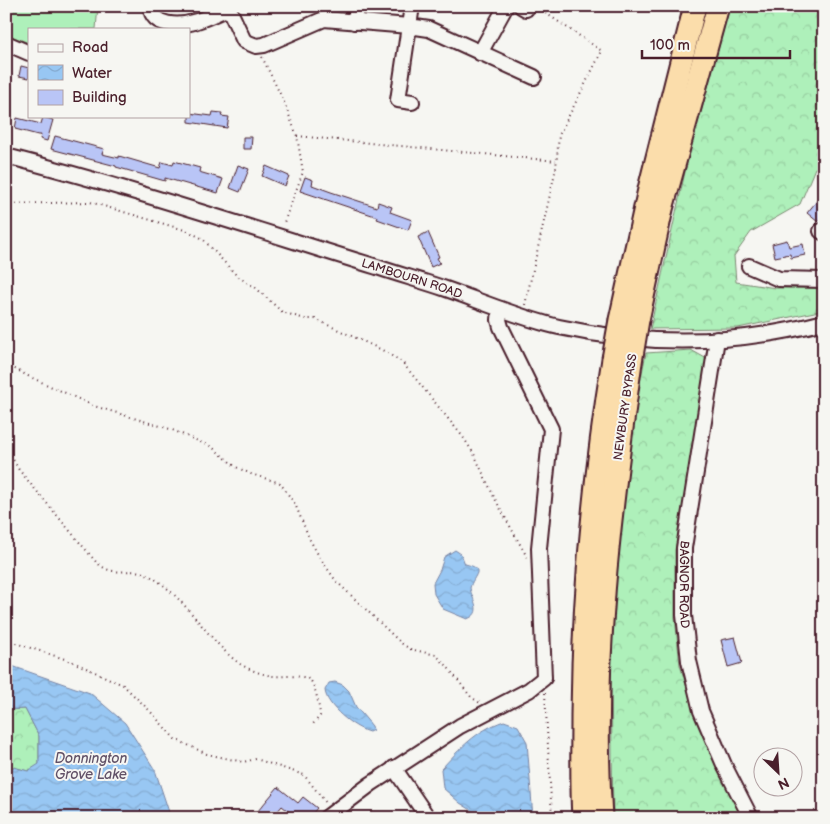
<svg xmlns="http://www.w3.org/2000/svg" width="830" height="824" font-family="'Balsamiq Sans',sans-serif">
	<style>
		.forest { fill: url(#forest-crowns); stroke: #7c8872 }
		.garden { fill: #aef0ba; stroke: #7c8872 }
		.water { fill: url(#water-waves); stroke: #7984a3 }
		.building { fill: #b9c5f6; stroke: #4a1f2b }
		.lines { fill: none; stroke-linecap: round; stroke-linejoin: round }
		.minor-casing { stroke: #4a1f2b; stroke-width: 18 }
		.highway-casing { stroke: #4a1f2b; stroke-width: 25 }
		.path { stroke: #4a1f2b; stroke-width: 2; stroke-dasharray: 1 4; stroke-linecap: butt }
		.minor { stroke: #f6f6f2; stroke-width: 14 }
		.highway { stroke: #fbddab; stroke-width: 21 }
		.highway-bridge-casing { stroke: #4a1f2b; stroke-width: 25; stroke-linecap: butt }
		.highway-bridge { stroke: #fbddab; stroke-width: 21 }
		.labels { text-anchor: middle; stroke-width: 4; stroke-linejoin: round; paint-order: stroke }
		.street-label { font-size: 12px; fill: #4a1f2b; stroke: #f6f6f2 }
		.water-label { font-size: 14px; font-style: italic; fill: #615167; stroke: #f6f6f2 }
	</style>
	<defs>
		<pattern id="forest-crowns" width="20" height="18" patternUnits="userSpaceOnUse" patternTransform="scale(1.25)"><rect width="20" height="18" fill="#aef0ba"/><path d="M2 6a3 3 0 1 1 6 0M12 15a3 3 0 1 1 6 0" fill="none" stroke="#97cda0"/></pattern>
		<pattern id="water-waves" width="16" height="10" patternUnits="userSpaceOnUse" patternTransform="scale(1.25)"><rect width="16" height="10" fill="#98c7f3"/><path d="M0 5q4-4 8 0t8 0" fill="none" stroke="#84aad0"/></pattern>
	</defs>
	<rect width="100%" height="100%" fill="#f6f6f2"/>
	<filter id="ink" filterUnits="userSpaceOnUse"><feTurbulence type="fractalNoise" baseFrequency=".02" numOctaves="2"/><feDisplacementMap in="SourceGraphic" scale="10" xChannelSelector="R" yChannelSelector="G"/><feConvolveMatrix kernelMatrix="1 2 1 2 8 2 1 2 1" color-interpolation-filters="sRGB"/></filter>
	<g filter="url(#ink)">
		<g class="forest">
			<polygon points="730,6 824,6 824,169 815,168 800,204 751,232 734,256 736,282 776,288 824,288 824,310 738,328 650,329 687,163"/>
			<polygon points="691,350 707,359 709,365 675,550 675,617 680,665 695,714 720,770 745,818 613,818 611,680 615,572 627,447 646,353"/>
			<polygon points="25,709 39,736 39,765 28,771 6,765 6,710"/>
		</g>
		<polygon class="garden" points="6,6 98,6 96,29 29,29 29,43 6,34"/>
		<g class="water">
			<path d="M 455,550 L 461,554 L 465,564 C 487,569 473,575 470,588 C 472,600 484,613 467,619 L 443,609 L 434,594 L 433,583 L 440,570 L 444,557 Z"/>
			<polygon points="6,664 90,693 125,723 155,770 171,818 26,818 16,815 6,815 6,765 28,771 39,764 39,736 25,709 6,710"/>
			<path d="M 335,682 L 343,685 L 349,691 L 356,707 L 372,726 L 373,730 L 369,732 C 354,728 326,706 325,690 L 329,683 Z"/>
			<path d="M 504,721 L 518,726 L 527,742 L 533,818 L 484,818 L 460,803 L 443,788 L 441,769 C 461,748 475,731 504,721 Z"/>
		</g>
		<g class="building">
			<polygon points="21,66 29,68 29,78 19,76"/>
			<polygon points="213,112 222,113 221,116 229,117 227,128 189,122 189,113 212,116"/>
			<polygon points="43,117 53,120 47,141 40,139 41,135 38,135 15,129 17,118 41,124"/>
			<polygon points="55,136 104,149 102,154 119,158 119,156 160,168 162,162 173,165 174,161 200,168 199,172 223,179 218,193 165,178 165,181 116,167 116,166 51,149"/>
			<polygon points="243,137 252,137 251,149 243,149"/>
			<polygon points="238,165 249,169 240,192 230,188"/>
			<polygon points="266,166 289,176 285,186 262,176"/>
			<polygon points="305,177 313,180 312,185 331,192 377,207 378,202 392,207 390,212 412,220 408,230 377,219 378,217 300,191"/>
			<polygon points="824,192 824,214 818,222 807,213"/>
			<polygon points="428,232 439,257 437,258 440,263 431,267 418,237"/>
			<polygon points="787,240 789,247 803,244 805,255 791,258 790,254 775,257 772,244"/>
			<polygon points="735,637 742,663 728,667 721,640"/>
			<polygon points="278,787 298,803 303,797 317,808 309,818 297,818 282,806 272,818 252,818"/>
		</g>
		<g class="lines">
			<defs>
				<g id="minor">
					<path d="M 151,6 C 150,28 182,26 197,21 C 207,18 217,13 226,9 L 230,11 L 244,41 L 256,46 L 264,45 L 324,19 L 409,26 L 398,100 L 412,102"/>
					<polyline points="412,6 409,26 429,29 534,77"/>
					<polyline points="521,6 526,9"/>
					<polyline points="354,22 357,6"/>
					<polyline points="6,43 29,53"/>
					<polyline points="480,53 506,6"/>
					<path id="s1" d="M 6,156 C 131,188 254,229 377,267 C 400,275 423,281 446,289 C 483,302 520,318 559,327 C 646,346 737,345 824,322"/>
					<polyline points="821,231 824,233"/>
					<polyline points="749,266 779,279 824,280"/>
					<path id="s2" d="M 717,339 L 684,548 L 684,615 L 689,661 L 701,711 L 725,767 L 751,818"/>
					<polyline points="394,768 428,818"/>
					<polyline points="326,818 371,784 460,726 529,690 544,678 539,548 551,429 501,327 499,320 500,309"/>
				</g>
				<g id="highway">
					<polyline points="620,320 650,185 695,6"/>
					<polyline points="638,320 662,209 718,6"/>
					<path d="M 583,818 C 581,784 582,749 582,715 C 583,596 594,477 613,359"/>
					<path d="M 601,818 C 591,665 610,512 631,362"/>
				</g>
			</defs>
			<use href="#minor" class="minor-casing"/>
			<use href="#highway" class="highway-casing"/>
			<g class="path">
				<polyline points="262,57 284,102 297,136 303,172 283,225"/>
				<polyline points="297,136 556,161"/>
				<polyline points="6,204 90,202 188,231 203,239 237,276 256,288 282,312 305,319 315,319 382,350 402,362 463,437 474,454 494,497 527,557"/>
				<polyline points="525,305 556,168 559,135 602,51 538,8"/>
				<polyline points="6,364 28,376 94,406 170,429 212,447 236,467 251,474 280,483 295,504 310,540 320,558 336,581 401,643 410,649 436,655 446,665 471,697 480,703"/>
				<path d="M 6,447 L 19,470 L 96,562 C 101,566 106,570 113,571 C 126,573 138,568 150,576 C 185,596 208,641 240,664 C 250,670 261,674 272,676 C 282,677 303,674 310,680 C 315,684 320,709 320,716 L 313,724"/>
				<polyline points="6,640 71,661 123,685 149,710 175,739 207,754 243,762 256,759 304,775 327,804"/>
				<polyline points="545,693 552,818"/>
			</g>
			<use href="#minor" class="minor"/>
			<use href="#highway" class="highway"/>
			<defs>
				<g id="highway-bridge">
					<polyline points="613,359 620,320"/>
					<polyline points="631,362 638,320"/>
				</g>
			</defs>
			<use href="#highway-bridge" class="highway-bridge-casing"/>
			<use href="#highway-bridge" class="highway-bridge"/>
		</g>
	</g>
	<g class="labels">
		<g class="street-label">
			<text dy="4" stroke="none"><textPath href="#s1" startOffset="424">LAMBOURN ROAD</textPath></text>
			<text transform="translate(625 407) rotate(-82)" y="4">NEWBURY BYPASS</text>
			<text dy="4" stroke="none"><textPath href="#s2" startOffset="248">BAGNOR ROAD</textPath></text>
		</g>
		<g class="water-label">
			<text x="91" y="763">Donnington<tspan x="91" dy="16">Grove Lake</tspan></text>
		</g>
	</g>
	<rect width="830" height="824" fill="none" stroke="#f6f6f2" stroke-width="25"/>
	<rect x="12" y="12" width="805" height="799" fill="none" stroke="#4a1f2b" stroke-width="2" filter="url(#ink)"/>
	<rect x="28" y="28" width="162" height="90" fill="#f6f6f2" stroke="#b1a0a2"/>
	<rect x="38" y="44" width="25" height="8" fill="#f6f6f2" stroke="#b1a0a2"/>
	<text x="72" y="52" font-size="15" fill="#4a1f2b">Road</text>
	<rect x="38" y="65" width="25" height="15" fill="url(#water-waves)" stroke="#b1a0a2"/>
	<text x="72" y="78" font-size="15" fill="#4a1f2b">Water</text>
	<rect x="38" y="90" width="25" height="15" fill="#b9c5f6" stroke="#b1a0a2"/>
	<text x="72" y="102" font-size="15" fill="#4a1f2b">Building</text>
	<g transform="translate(778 772) rotate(155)"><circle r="24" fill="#f6f6f2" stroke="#b1a0a2"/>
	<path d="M0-4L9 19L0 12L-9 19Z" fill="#4a1f2b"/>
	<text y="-8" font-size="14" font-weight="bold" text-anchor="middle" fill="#4a1f2b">N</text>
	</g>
	<path d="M642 50v8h148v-8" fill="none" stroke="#4a1f2b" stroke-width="2.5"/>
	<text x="650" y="50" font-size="15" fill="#4a1f2b" stroke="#f6f6f2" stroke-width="4" paint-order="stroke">100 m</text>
</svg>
